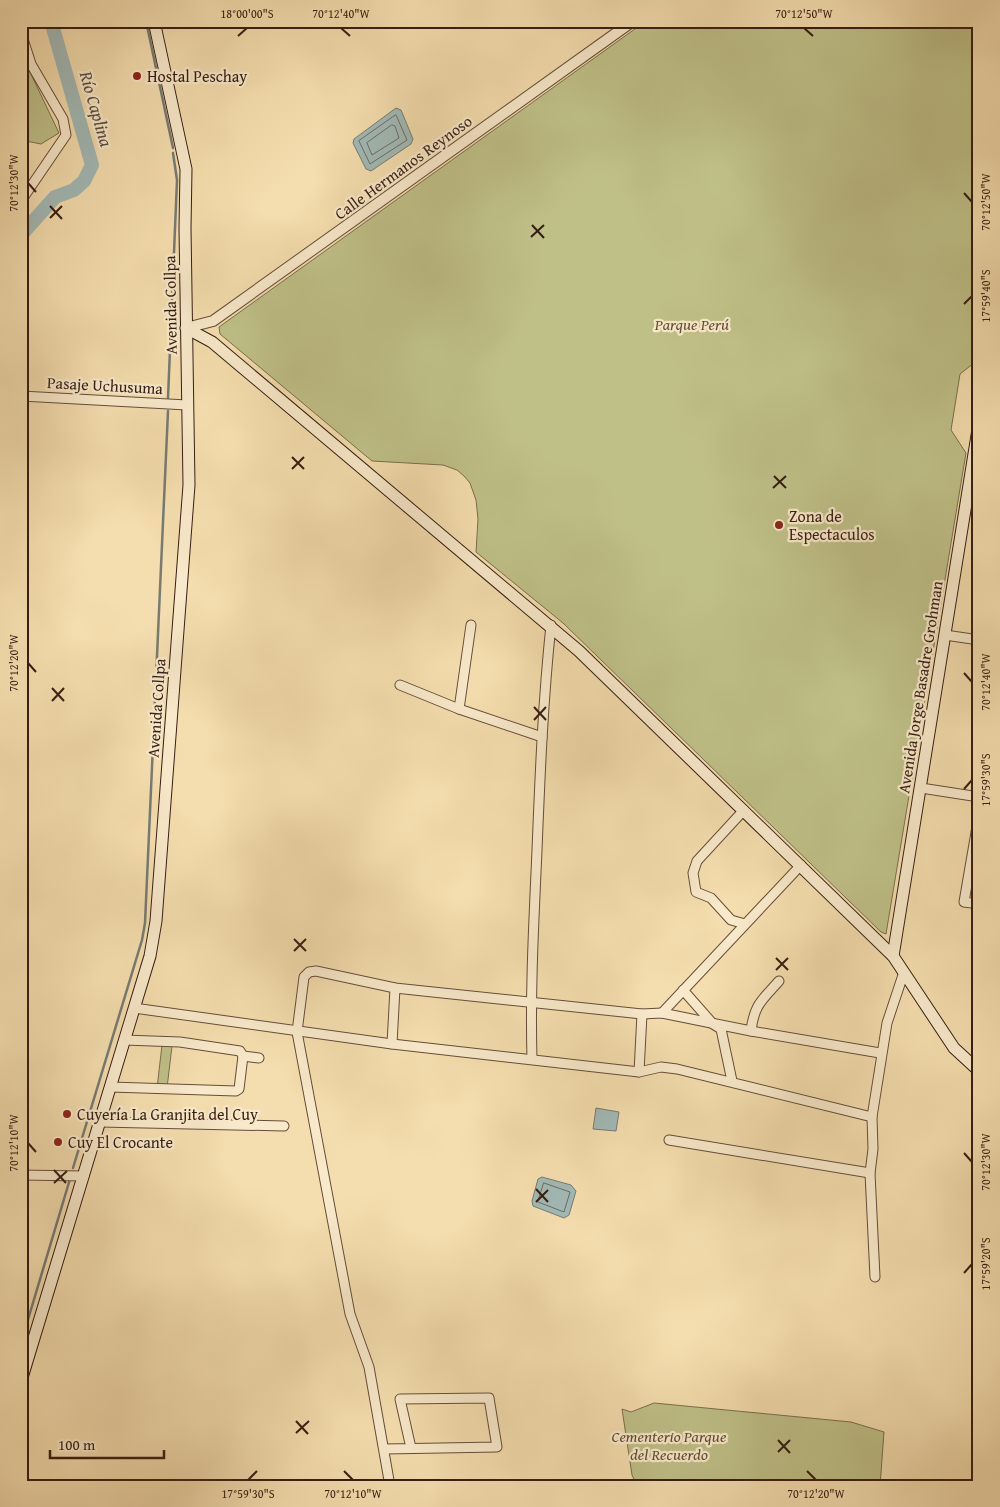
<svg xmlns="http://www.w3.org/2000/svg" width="1000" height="1507" font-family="'Gentium Book Plus',serif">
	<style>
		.green { fill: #bfc088; stroke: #7a6e4d }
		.water { fill: #a1b9b6; stroke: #767b74 }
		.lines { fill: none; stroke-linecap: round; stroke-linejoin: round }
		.shore { stroke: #6c6b64; stroke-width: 1 }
		.stream { stroke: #767b74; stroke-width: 2.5 }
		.river { stroke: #a1b9b6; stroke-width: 14 }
		.minor-casing { stroke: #664d39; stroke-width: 11 }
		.tertiary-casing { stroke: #664d39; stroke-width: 12 }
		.secondary-casing { stroke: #361d12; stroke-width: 13 }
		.minor { stroke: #f8e9ca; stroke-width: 9 }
		.tertiary { stroke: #f8e9ca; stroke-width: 10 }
		.secondary { stroke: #f8e9ca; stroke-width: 11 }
		.ticks { fill: none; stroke: #361d12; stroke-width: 2 }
		.poi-dot { fill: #8f2418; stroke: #f8e9ca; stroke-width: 2 }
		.labels { text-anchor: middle; stroke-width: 4.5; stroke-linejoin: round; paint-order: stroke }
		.poi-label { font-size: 16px; fill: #361d12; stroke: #f8e9ca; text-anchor: start }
		.street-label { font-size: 16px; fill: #361d12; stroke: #f8e9ca }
		.park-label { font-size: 16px; font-style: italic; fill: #5f4e35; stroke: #f8e9ca }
		.water-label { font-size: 18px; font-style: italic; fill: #564c43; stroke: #f8e9ca }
		.neatline { fill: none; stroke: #361d12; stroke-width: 2 }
		.ticks-label { font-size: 12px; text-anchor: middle; fill: #361d12 }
	</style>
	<rect width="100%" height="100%" fill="#f4ddae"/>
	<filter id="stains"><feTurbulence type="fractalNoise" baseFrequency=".004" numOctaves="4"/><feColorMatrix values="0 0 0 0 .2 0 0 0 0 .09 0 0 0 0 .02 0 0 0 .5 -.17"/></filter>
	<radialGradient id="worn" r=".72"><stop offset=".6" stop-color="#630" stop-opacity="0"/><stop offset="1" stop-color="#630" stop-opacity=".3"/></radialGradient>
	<g class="green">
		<polygon points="646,21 979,21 979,359 960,374 951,430 966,453 886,934 881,932 563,623 476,552 478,519 476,500 470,483 464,476 457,470 443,465 372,461 220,334 219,327"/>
		<polygon points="21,69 29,70 59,133 41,144 21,140"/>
		<polygon points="162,1045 172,1046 167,1088 157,1088"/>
		<polygon points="654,1403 851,1422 884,1432 880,1486 637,1486 632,1475 622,1409 631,1412"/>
	</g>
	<g class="water">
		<polygon points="396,108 401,110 413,139 411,144 371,171 366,169 353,143 354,139"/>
		<polygon points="596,1108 619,1112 616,1131 593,1129"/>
		<polygon points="542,1177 571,1185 576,1191 569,1215 564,1218 533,1206 532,1201 538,1179"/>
	</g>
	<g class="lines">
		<g class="shore">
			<polygon points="396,115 407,140 370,164 359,141"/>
			<polygon points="392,125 395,126 399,138 372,155 367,143"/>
			<polygon points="544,1183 570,1192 564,1212 538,1202"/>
		</g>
		<g class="stream">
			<polyline points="146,21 173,148"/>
			<polyline points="168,398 177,180 173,153"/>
			<polyline points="73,1168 142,940 145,923 168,411"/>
			<polyline points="21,1343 70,1179"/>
		</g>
		<polyline class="river" points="21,235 55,197 74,190 84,181 92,165 51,21"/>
		<defs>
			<g id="minor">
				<polyline points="21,33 31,64 63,119 66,135 21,201"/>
				<polyline points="21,396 187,405"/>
				<polyline points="945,635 979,640"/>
				<polyline points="400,685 459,709 542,737"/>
				<polyline points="459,709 471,625"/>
				<polyline points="921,788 979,797"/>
				<polyline points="744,810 697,861 693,873 696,892 711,898 731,920 745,924"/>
				<polyline points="979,815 964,902 979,904"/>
				<polyline points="683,990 713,1024 721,1029 732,1081"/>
				<polyline points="134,1008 392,1044 639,1072 661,1067 677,1069 872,1117"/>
				<polyline points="662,1013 801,865"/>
				<path d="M 751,1031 C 754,1005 762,1000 779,981"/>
				<polyline points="392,1044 395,988"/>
				<polyline points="243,1056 259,1058"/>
				<path d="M 532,1059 C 530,989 534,919 537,850 C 540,775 543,700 551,625"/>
				<polyline points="639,1072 642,1014"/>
				<polyline points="110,1087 236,1091 239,1089 243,1056 240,1051 180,1042 124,1040"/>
				<polyline points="100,1122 284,1126"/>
				<polyline points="669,1140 870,1173"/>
				<polyline points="21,1175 84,1176"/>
				<polyline points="875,1277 870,1173 873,1149 872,1117 887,1023 904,972"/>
				<polyline points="385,1449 497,1447 489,1398 400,1399 411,1448"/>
				<polyline points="390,1486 369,1367 350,1314 297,1032 304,977 309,972 316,971 395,988 642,1014 662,1013 751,1031 880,1053"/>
			</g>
			<polyline id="tertiary" points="186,328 213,321 633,21"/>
			<g id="secondary">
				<polyline points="186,328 212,342 579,651 893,956 954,1048 979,1071"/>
				<polyline points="893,956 979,423"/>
				<polyline points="21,1381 150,956 156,921 189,485 185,228 186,169 154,21"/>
			</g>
		</defs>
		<use href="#minor" class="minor-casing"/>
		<use href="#tertiary" class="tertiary-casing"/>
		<use href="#secondary" class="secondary-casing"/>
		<use href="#minor" class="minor"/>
		<use href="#tertiary" class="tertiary"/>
		<use href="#secondary" class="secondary"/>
	</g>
	<path class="ticks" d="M 341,28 L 350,36M 804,28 L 813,36M 238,36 L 247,28M 28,183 L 36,192M 964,193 L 972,202M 50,206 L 62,219M 50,218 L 62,206M 532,225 L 544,238M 531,237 L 544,225M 964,304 L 972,296M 292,457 L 304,469M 292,469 L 304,457M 774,476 L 786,488M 773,488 L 786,476M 28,663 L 36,672M 964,673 L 972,682M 52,688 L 64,701M 52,701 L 64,688M 534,707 L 546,720M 534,720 L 546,707M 964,789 L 972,780M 294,939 L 306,951M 294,951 L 306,939M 776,958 L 788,970M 776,970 L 788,958M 28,1143 L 36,1152M 964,1153 L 972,1162M 54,1170 L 66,1183M 54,1183 L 67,1171M 536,1189 L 548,1202M 536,1202 L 548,1190M 964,1273 L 972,1264M 296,1421 L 308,1434M 296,1433 L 309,1421M 778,1440 L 790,1453M 778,1452 L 790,1440M 344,1471 L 353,1480M 807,1471 L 816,1480M 248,1480 L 257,1471"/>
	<g class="poi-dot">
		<circle cx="137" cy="76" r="5"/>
		<circle cx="779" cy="525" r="5"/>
		<circle cx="67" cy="1114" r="5"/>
		<circle cx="58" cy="1142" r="5"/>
	</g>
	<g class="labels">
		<g class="poi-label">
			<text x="147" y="82">Hostal Peschay</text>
			<text x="789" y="522">Zona de<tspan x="789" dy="18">Espectaculos</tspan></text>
			<text x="77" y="1120">Cuyería La Granjita del Cuy</text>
			<text x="68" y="1148">Cuy El Crocante</text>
		</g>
		<g class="street-label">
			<text transform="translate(403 167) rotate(-36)" y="6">Calle Hermanos Reynoso</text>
			<text transform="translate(170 305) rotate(-91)" y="6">Avenida Collpa</text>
			<text transform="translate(105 385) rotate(3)" y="6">Pasaje Uchusuma</text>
			<text transform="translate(920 687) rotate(-81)" y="6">Avenida Jorge Basadre Grohman</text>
			<text transform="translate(156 708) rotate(-86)" y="6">Avenida Collpa</text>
		</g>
		<g class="park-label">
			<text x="692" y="330">Parque Perú</text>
			<text x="669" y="1442">Cementerio Parque<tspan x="669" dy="18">del Recuerdo</tspan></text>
		</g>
		<g class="water-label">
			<text transform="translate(96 109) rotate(74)" y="6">Río Caplina</text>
		</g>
	</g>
	<rect width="1000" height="1507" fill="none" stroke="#f4ddae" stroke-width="55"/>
	<path d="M50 1450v8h114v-8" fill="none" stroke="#361d12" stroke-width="2.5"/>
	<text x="58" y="1450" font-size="15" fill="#361d12" stroke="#f8e9ca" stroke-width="4" paint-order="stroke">100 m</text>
	<rect x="28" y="28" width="944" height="1452" class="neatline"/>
	<g class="ticks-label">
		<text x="247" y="18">18°00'00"S</text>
		<text x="341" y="18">70°12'40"W</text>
		<text x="804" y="18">70°12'50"W</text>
		<text transform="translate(14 183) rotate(-90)" y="4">70°12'30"W</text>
		<text transform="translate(986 202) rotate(-90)" y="4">70°12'50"W</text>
		<text transform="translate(986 296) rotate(-90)" y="4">17°59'40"S</text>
		<text transform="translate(14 663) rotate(-90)" y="4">70°12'20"W</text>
		<text transform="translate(986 682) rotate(-90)" y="4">70°12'40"W</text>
		<text transform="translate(986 780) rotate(-90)" y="4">17°59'30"S</text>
		<text transform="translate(14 1143) rotate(-90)" y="4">70°12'10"W</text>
		<text transform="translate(986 1162) rotate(-90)" y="4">70°12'30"W</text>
		<text transform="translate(986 1264) rotate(-90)" y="4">17°59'20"S</text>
		<text x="248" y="1498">17°59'30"S</text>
		<text x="353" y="1498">70°12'10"W</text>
		<text x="816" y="1498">70°12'20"W</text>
	</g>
	<rect width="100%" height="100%" filter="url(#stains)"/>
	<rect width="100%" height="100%" fill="url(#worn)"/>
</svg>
